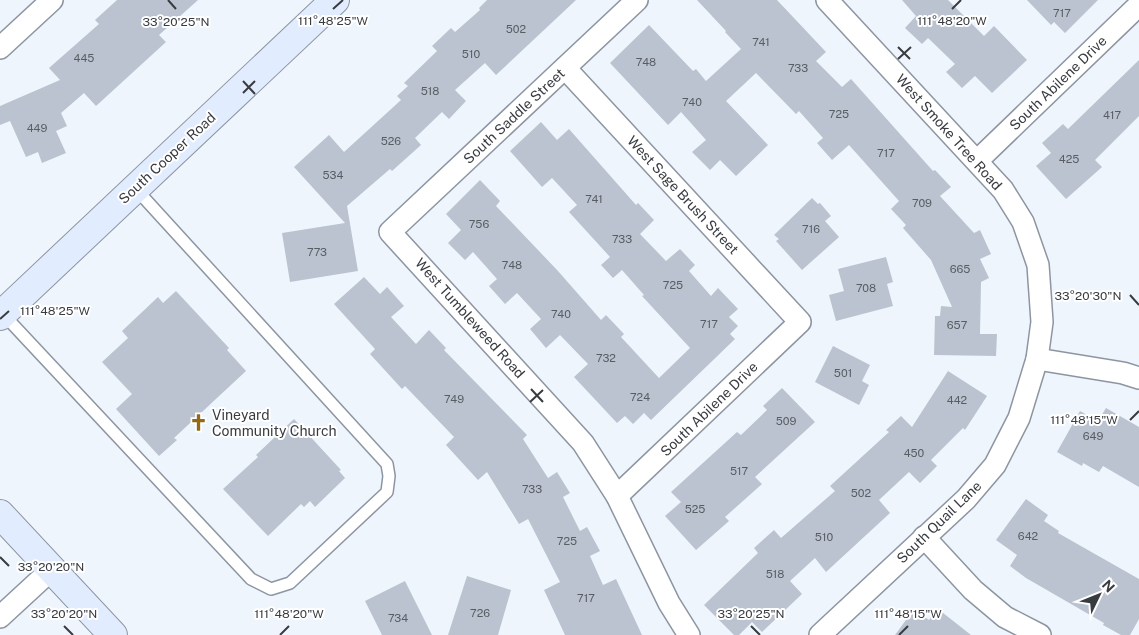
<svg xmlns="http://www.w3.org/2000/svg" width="1139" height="635" font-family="'Public Sans',sans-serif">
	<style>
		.building { fill: #bac3cf }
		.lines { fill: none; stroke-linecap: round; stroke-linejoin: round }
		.lane-casing { stroke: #8d95a1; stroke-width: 14 }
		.street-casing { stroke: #8d95a1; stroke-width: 24 }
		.secondary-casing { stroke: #8d95a1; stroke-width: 30 }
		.lane { stroke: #fff; stroke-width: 11 }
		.street { stroke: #fff; stroke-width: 21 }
		.secondary { stroke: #e1edfe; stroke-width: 28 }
		.ticks { fill: none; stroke: #383b40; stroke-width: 2 }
		.labels { text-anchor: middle; stroke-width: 4; stroke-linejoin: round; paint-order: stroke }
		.number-label { font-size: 11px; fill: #585d64 }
		.street-label { font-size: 14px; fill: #383b40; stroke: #fff }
		.poi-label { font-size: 14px; fill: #383b40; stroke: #fff; text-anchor: start }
		.ticks-label { font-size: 12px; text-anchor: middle; fill: #383b40; stroke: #fff; stroke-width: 4; stroke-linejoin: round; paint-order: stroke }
	</style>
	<rect width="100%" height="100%" fill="#eff5fd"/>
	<g class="building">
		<polygon points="117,0 198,0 159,35 166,42 96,106 84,93 61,113 67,126 56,131 66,153 42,163 38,152 26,157 10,121 0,125 0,106 60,80 49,68 99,24 95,20"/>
		<polygon points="487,0 576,0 496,75 485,63 455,90 466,101 449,119 442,112 415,138 421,145 392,171 390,169 347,206 358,271 290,282 282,233 345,223 294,167 329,135 344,152 401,100 397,96 408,86 404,83 437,51 432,46 451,28 455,32 480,10 479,8"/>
		<polygon points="697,0 777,0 826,52 816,61 842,87 851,79 933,171 935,170 951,187 940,196 974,233 980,230 991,254 980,259 989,278 981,282 980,334 997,334 996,356 934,355 935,316 940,316 941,306 952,307 931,260 903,228 906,225 891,209 899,201 849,145 832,160 817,143 823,138 799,111 796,114 756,73 726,101 768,145 736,176 720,160 710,170 692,152 706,140 681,112 668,125 610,63 649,25 693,71 696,69 706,81 741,49 725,32 726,31"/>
		<polygon points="902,0 948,0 984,36 994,26 1027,60 992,93 975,76 962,88 946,72 955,64 928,38 922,44 905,28 916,16"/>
		<polygon points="1027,0 1098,0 1065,33 1054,22 1051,25"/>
		<polygon points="1139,60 1139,116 1095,160 1102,167 1066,199 1036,166 1051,153 1042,143 1063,124 1068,129"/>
		<polygon points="541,122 557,140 569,129 636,205 638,203 654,220 640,234 666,261 680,249 695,265 689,271 711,296 718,288 738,309 729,317 738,326 730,334 735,339 651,420 644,413 633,424 625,416 617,423 574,377 588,364 560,335 546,348 530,329 541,319 517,293 505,304 489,286 497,279 473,252 465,260 448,243 461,230 446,214 480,180 500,201 496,206 558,271 601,320 606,315 624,334 621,337 659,378 690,348 642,296 644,295 622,270 613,278 601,265 610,257 569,212 577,205 552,178 542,187 510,151"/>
		<polygon points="812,198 818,204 820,203 831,216 825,221 839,237 802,270 776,241 779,239 774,235"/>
		<polygon points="886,257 893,282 887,284 893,306 836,321 829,295 844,291 838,269"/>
		<polygon points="364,277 380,294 387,287 404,306 391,317 416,344 429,330 446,348 444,350 527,435 523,439 548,478 557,472 570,493 563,497 580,531 587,527 600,551 590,556 603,585 616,579 642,635 565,635 544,590 560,582 528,519 519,524 487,472 478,480 446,445 454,437 405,386 402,389 370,354 375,349 334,304"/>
		<polygon points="176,291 229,348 227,350 246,371 174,438 177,440 159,456 116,409 132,394 102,362 128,338 122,331 158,297 163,303"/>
		<polygon points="833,346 870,365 862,381 869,385 859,405 815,382"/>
		<polygon points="948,371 987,396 965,430 963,428 931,460 937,466 920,483 909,472 879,500 890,513 826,572 815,558 790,581 802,594 762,632 752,622 739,635 734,635 704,605 758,553 754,548 774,530 781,538 835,491 830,486 889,432 886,430 901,416 912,427"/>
		<polygon points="782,388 815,422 755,477 762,484 725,517 729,521 696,550 665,516 681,502 671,492 737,432 741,435 767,410 763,406"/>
		<polygon points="1106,408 1139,427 1139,487 1103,466 1099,472 1083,463 1082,466 1057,452 1080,411 1098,421"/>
		<polygon points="294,419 341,470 339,471 345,478 315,507 310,501 304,507 301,504 268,536 223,489 258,457 256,455"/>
		<polygon points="1026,499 1048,515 1044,521 1059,531 1058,533 1139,579 1139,619 1130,635 1121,635 1103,625 1104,623 1026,578 1010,566 1017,555 996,540"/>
		<polygon points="467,576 511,590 498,635 448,635"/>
		<polygon points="405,581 432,635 382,635 365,601"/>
		<polygon points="914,609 929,620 938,609 971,635 895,635"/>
	</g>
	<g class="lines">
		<defs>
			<polyline id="lane" points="3,314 251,579 271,589 290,583 387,492 389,476 387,464 135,188"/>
			<g id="street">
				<polyline points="637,0 390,232 583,443 617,496 669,603 689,635"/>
				<polyline points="827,0 1003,190 1023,222 1038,265 1042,322 1037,359 1123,373 1139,378"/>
				<polyline points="0,48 52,0"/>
				<polyline points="565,68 800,322 617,496"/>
				<polyline points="977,161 1139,5"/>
				<polyline points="924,537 973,590 1005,617 1040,635"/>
				<polyline points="0,617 51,570"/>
				<polyline points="820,635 966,499 995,465 1019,418 1037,359"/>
			</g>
			<g id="secondary">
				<polyline points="0,316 335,0"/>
				<polyline points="0,514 113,635"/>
			</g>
		</defs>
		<use href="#lane" class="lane-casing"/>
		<use href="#street" class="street-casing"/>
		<use href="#secondary" class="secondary-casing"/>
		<use href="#lane" class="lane"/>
		<use href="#street" class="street"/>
		<use href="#secondary" class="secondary"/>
	</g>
	<path class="ticks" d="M 168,0 L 176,9M 333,9 L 343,0M 952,9 L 961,0M 898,47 L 910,59M 898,59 L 911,47M 243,81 L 255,94M 243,93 L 255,81M 1130,295 L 1139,305M 0,319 L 9,311M 531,389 L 543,402M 530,402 L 543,390M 1130,420 L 1139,411M 0,557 L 9,566M 64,626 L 73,635M 751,626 L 760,635M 280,635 L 289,626M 899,635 L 908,626"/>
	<defs>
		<symbol id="church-bare" viewBox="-9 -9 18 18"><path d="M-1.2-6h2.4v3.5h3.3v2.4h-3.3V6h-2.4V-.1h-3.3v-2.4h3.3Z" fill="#946914" stroke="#fff" stroke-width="2.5" paint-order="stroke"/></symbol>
	</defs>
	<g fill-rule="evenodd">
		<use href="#church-bare" x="186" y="410" width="25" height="25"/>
	</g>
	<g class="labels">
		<g class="number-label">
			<text x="1062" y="17">717</text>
			<text x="516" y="33">502</text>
			<text x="761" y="46">741</text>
			<text x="471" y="58">510</text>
			<text x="84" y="62">445</text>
			<text x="646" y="66">748</text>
			<text x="798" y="72">733</text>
			<text x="430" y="95">518</text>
			<text x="692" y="106">740</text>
			<text x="839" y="118">725</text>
			<text x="1112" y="119">417</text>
			<text x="37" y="132">449</text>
			<text x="391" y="145">526</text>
			<text x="886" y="157">717</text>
			<text x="1069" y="163">425</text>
			<text x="333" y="179">534</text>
			<text x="594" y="203">741</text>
			<text x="922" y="207">709</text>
			<text x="479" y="228">756</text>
			<text x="811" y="233">716</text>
			<text x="622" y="243">733</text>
			<text x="317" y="256">773</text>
			<text x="512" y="269">748</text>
			<text x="960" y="273">665</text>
			<text x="673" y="289">725</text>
			<text x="866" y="292">708</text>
			<text x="561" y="318">740</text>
			<text x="709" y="328">717</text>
			<text x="957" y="329">657</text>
			<text x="606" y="362">732</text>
			<text x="843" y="377">501</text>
			<text x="640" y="401">724</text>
			<text x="454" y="403">749</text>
			<text x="957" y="404">442</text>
			<text x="786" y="425">509</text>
			<text x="1093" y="440">649</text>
			<text x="914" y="457">450</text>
			<text x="739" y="475">517</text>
			<text x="532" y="493">733</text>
			<text x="861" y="497">502</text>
			<text x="695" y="513">525</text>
			<text x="1028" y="540">642</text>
			<text x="824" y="541">510</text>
			<text x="567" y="545">725</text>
			<text x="775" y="578">518</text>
			<text x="586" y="602">717</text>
			<text x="480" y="617">726</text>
			<text x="398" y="622">734</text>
		</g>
		<g class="street-label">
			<text transform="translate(1058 83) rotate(-44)" y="5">South Abilene Drive</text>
			<text transform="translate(514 116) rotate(-43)" y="5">South Saddle Street</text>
			<text transform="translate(949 132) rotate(48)" y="5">West Smoke Tree Road</text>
			<text transform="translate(167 158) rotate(-43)" y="5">South Cooper Road</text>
			<text transform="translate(683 195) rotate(47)" y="5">West Sage Brush Street</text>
			<text transform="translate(470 318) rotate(48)" y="5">West Tumbleweed Road</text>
			<text transform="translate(709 409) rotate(-44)" y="5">South Abilene Drive</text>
			<text transform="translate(939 522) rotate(-44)" y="5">South Quail Lane</text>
		</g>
		<g class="poi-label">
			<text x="212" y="420">Vineyard<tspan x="212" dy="16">Community Church</tspan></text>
		</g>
	</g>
	<g class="ticks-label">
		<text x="333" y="25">111°48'25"W</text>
		<text x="952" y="25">111°48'20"W</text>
		<text x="176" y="26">33°20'25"N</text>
		<text x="1088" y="300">33°20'30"N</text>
		<text x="55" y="315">111°48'25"W</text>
		<text x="1084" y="424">111°48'15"W</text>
		<text x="51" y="571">33°20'20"N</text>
		<text x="64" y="618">33°20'20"N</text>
		<text x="751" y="618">33°20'25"N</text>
		<text x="289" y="618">111°48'20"W</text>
		<text x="908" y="618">111°48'15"W</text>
	</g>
	<g transform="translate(1099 595) rotate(47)" stroke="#ffffff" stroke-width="4" paint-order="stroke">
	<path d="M0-4L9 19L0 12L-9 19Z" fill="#383b40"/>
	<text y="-8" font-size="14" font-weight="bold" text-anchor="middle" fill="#383b40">N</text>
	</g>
</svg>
